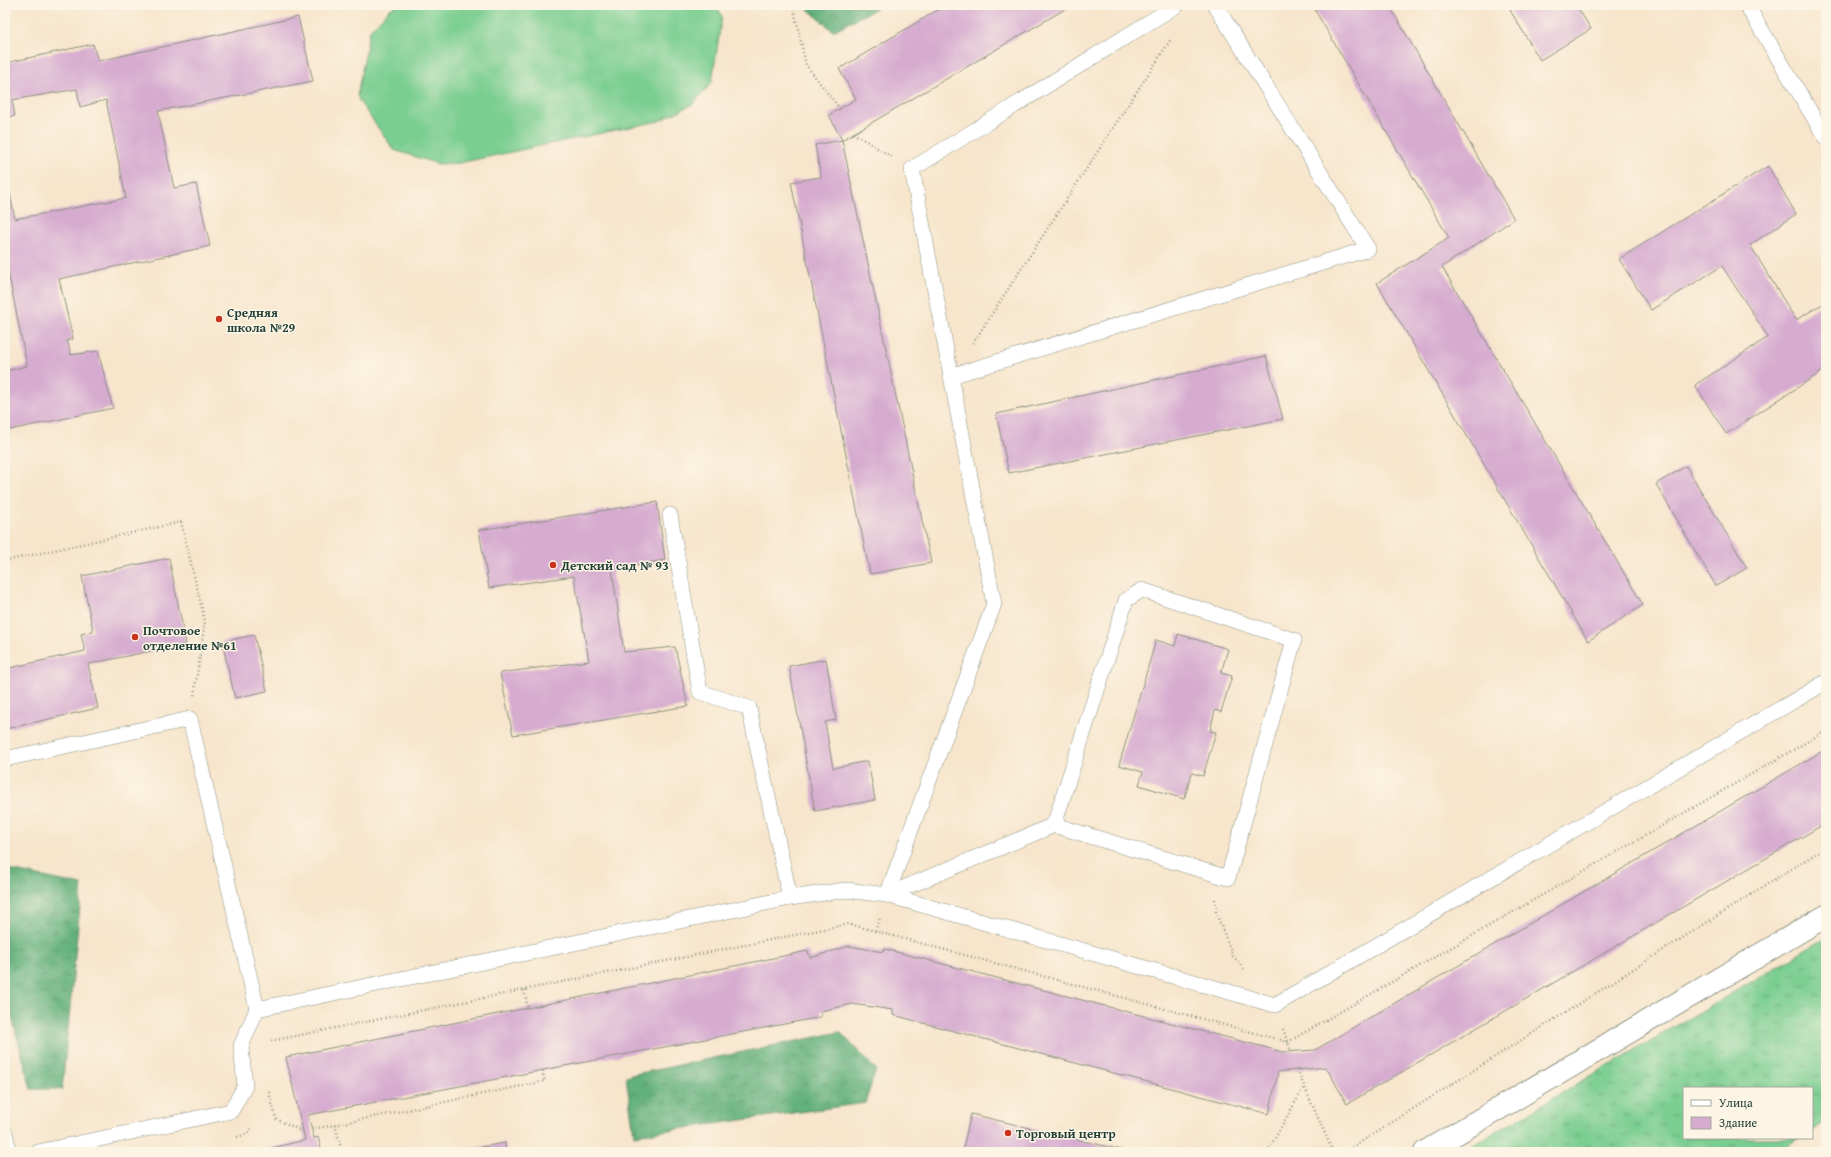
<svg xmlns="http://www.w3.org/2000/svg" width="1831" height="1157" font-family="'Gentium Book Plus',serif">
	<style>
		.grass { fill: url(#grass-tufts); stroke: #4c8662 }
		.forest { fill: url(#forest-crowns); stroke: #417758 }
		.pitch { fill: #7ace91; stroke: #4c8662 }
		.building { fill: #d6abd0 }
		.lines { fill: none; stroke-linecap: round; stroke-linejoin: round }
		.service-casing { stroke: #8b9180; stroke-width: 16 }
		.minor-casing { stroke: #8b9180; stroke-width: 24 }
		.path { stroke: #8b9180; stroke-width: 2.5; stroke-dasharray: 1 3; stroke-linecap: butt }
		.service { stroke: #fff; stroke-width: 15 }
		.minor { stroke: #fff; stroke-width: 22 }
		.poi-dot { fill: #c8321e; stroke: #fcf5e5; stroke-width: 1.5 }
		.labels { text-anchor: middle; stroke-width: 3; stroke-linejoin: round; paint-order: stroke }
		.poi-label { font-size: 13px; font-weight: bold; fill: #1f3d34; stroke: #fcf5e5; text-anchor: start }
	</style>
	<defs>
		<pattern id="grass-tufts" width="24" height="20" patternUnits="userSpaceOnUse"><rect width="24" height="20" fill="#7ace91"/><path d="M3 7l-1-3M5 7V3M7 7l1-3M15 17l-1-3M17 17v-4M19 17l1-3" fill="none" stroke="#63a877"/></pattern>
		<pattern id="forest-crowns" width="20" height="18" patternUnits="userSpaceOnUse"><rect width="20" height="18" fill="#63b17b"/><path d="M2 6a3 3 0 1 1 6 0M12 15a3 3 0 1 1 6 0" fill="none" stroke="#519166"/></pattern>
	</defs>
	<rect width="100%" height="100%" fill="#fcf5e5"/>
	<filter id="ink" filterUnits="userSpaceOnUse"><feTurbulence type="fractalNoise" baseFrequency=".025" numOctaves="2"/><feDisplacementMap in="SourceGraphic" scale="8" xChannelSelector="R" yChannelSelector="G"/><feConvolveMatrix kernelMatrix="1 2 1 2 8 2 1 2 1" color-interpolation-filters="sRGB"/></filter>
	<filter id="wash" filterUnits="userSpaceOnUse"><feTurbulence type="fractalNoise" baseFrequency=".012" numOctaves="4" result="noise"/><feDisplacementMap in="SourceGraphic" scale="16" xChannelSelector="R" yChannelSelector="G"/><feGaussianBlur stdDeviation="0.9" result="paint"/><feColorMatrix in="noise" values="0 0 0 0 0 0 0 0 0 0 0 0 0 0 0 0 0 1.4 0 .05"/><feComposite in="paint" operator="in"/></filter>
	<g filter="url(#wash)">
		<rect width="100%" height="100%" fill="#f7e5cc"/>
		<polygon class="grass" points="1826,938 1826,1123 1812,1131 1812,1088 1684,1088 1684,1138 1800,1138 1776,1152 1461,1152"/>
		<g class="forest">
			<polygon points="803,5 883,5 833,31"/>
			<polygon points="5,869 82,885 62,1089 31,1089 5,991"/>
			<polygon points="840,1032 876,1070 865,1103 634,1135 626,1076"/>
		</g>
		<polygon class="pitch" points="399,5 716,5 722,16 712,82 693,104 659,121 459,163 438,164 394,150 359,101 357,95 370,30 390,9"/>
		<g id="blocks">
			<g class="building">
				<polygon points="946,5 1072,5 842,140 829,115 856,99 839,69"/>
				<polygon points="1312,5 1389,5 1514,219 1442,267 1643,605 1588,641 1377,283 1449,238"/>
				<polygon points="1517,5 1576,5 1591,29 1540,60 1510,10"/>
				<polygon points="298,17 313,81 158,111 174,188 196,184 210,246 59,279 73,339 67,340 71,355 98,351 113,408 5,431 5,371 27,366 5,256 5,170 15,219 126,198 106,100 80,107 77,89 12,100 15,116 5,117 5,63 93,44 98,61"/>
				<polygon points="842,140 931,563 870,574 791,182 821,177 815,145"/>
				<polygon points="1768,166 1796,214 1750,245 1796,320 1826,302 1826,369 1726,434 1695,385 1768,337 1722,266 1651,310 1619,259"/>
				<polygon points="1266,356 1283,419 1009,473 996,414"/>
				<polygon points="1686,466 1747,568 1716,586 1656,484"/>
				<polygon points="657,502 665,560 612,569 624,652 675,647 688,706 513,735 500,673 589,661 574,576 489,588 479,530"/>
				<polygon points="169,558 186,644 88,664 98,708 5,729 5,669 85,651 81,634 93,631 82,576"/>
				<polygon points="1178,634 1228,649 1221,673 1232,676 1221,712 1215,710 1210,731 1216,732 1203,776 1192,773 1184,799 1139,785 1143,772 1119,765 1156,640 1175,646"/>
				<polygon points="254,635 267,691 235,698 222,642"/>
				<polygon points="826,659 836,720 825,722 833,768 868,761 875,800 815,811 789,666"/>
				<polygon points="1826,749 1826,823 1347,1104 1326,1067 1278,1072 1269,1114 893,1015 893,1010 852,1004 821,1011 821,1017 308,1115 314,1138 318,1137 322,1152 255,1152 305,1140 286,1057 808,951 810,958 849,946 883,952 885,949 1283,1052 1315,1050"/>
				<polygon points="971,1114 1126,1151 1126,1152 962,1152"/>
				<polygon points="505,1143 506,1152 456,1152 456,1151"/>
			</g>
		</g>
	</g>
	<g filter="url(#ink)">
		<use href="#blocks" fill-opacity="0" stroke="#8b9180" stroke-width="1"/>
		<g class="lines">
			<defs>
				<g id="service">
					<polyline points="1749,9 1826,138"/>
					<polyline points="951,376 1368,249 1215,5"/>
					<polyline points="670,515 700,692 749,708 790,898"/>
					<polygon points="1142,590 1294,640 1228,878 1054,825 1126,600"/>
					<polyline points="5,759 190,719 257,1009"/>
					<polyline points="887,895 994,604 912,169 1177,5"/>
					<polyline points="887,895 1054,825"/>
					<polyline points="5,1133 9,1152"/>
					<polyline points="38,1152 231,1111 245,1086 241,1046 257,1009 790,898 846,890 887,895 1275,1005 1826,682"/>
				</g>
				<polyline id="minor" points="1425,1152 1826,916"/>
			</defs>
			<use href="#service" class="service-casing"/>
			<use href="#minor" class="minor-casing"/>
			<g class="path">
				<polyline points="793,5 806,65 840,109"/>
				<polyline points="853,133 892,157"/>
				<polyline points="973,343 1171,39"/>
				<polyline points="5,561 181,522 205,621 194,696"/>
				<polyline points="1215,899 1216,913 1233,956 1245,970"/>
				<polyline points="875,931 880,918"/>
				<polyline points="524,990 528,1008"/>
				<polyline points="1283,1029 1291,1051"/>
				<polyline points="271,1041 849,924 1288,1042 1826,731"/>
				<polyline points="1297,1070 1333,1152"/>
				<polyline points="269,1092 276,1119 302,1131"/>
				<polyline points="335,1125 545,1081 542,1070"/>
				<polyline points="311,1129 335,1125 342,1152"/>
				<polyline points="237,1137 247,1134 252,1127"/>
				<polyline points="1267,1152 1304,1087"/>
				<polyline points="1345,1152 1826,847"/>
			</g>
			<use href="#service" class="service"/>
			<use href="#minor" class="minor"/>
		</g>
	</g>
	<g class="poi-dot">
		<circle cx="219" cy="319" r="4"/>
		<circle cx="553" cy="565" r="4"/>
		<circle cx="135" cy="637" r="4"/>
		<circle cx="1008" cy="1133" r="4"/>
	</g>
	<g class="labels">
		<g class="poi-label">
			<text x="227" y="317">Средняя<tspan x="227" dy="15">школа №29</tspan></text>
			<text x="561" y="570">Детский сад № 93</text>
			<text x="143" y="635">Почтовое<tspan x="143" dy="15">отделение №61</tspan></text>
			<text x="1016" y="1138">Торговый центр</text>
		</g>
	</g>
	<rect width="1831" height="1157" fill="none" stroke="#fcf5e5" stroke-width="20"/>
	<rect x="1683" y="1087" width="130" height="52" fill="#fcf5e5" stroke="#a4ab9e"/>
	<rect x="1691" y="1100" width="20" height="6" fill="#ffffff" stroke="#a4ab9e"/>
	<text x="1719" y="1107" font-size="12" fill="#1f3d34">Улица</text>
	<rect x="1691" y="1117" width="20" height="12" fill="#d6abd0" stroke="#a4ab9e"/>
	<text x="1719" y="1127" font-size="12" fill="#1f3d34">Здание</text>
</svg>
